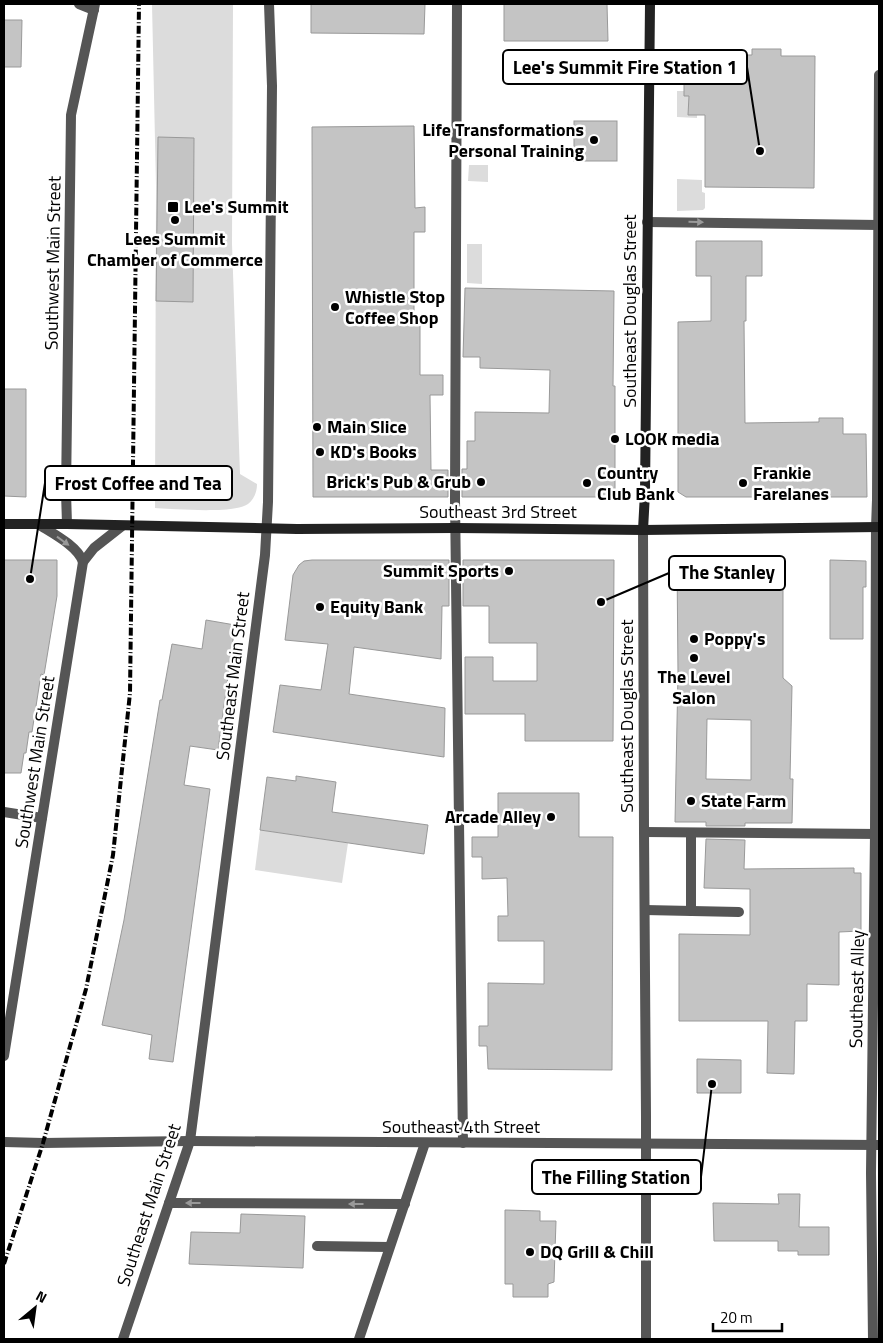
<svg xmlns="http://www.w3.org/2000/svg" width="883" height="1343" font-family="'Titillium Web',sans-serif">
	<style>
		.green { fill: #dcdcdc }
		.building { fill: #c4c4c4; stroke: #999; fill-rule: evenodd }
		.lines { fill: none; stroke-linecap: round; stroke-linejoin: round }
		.service { stroke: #555; stroke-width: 10 }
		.minor { stroke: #555; stroke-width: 10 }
		.tertiary { stroke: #555; stroke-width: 10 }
		.secondary { stroke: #222; stroke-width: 10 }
		.rail { stroke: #000; stroke-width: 4; stroke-dasharray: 8 2.5 1 2.5; stroke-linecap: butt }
		.oneway { fill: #999 }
		.poi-dot { fill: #000; stroke: #fff; stroke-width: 2 }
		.labels { text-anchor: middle; stroke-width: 5; stroke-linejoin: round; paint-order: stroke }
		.poi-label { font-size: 18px; font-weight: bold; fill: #000; stroke: #fff; text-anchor: start }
		.street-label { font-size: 18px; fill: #000; stroke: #fff }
		.leader { fill: none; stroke: #000; stroke-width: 2 }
		.callout-dot { fill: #000; stroke: #fff; stroke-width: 2 }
		.callout { fill: #fff; stroke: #000; stroke-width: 2 }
		.callout-label { font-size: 19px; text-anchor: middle; font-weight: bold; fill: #000 }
	</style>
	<rect width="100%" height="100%" fill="#fff"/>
	<g class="green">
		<path d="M 152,4 L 233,4 L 232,244 L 240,474 L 257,484 C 257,492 254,499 248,504 C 235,514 173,509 155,508 L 156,186 Z"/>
		<polygon points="677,91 684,91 689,96 689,115 697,115 697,118 677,117"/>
		<polygon points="469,165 488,165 488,182 468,181"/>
		<polygon points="677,179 702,180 702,192 705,193 705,208 703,210 677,211"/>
		<polygon points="467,244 482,244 482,284 467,283"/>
		<polygon points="260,830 348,843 342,883 255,870"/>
	</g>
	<g class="building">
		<polygon points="311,4 425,4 424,34 311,33"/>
		<polygon points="504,4 607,4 608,41 504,41"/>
		<polygon points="4,20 22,20 21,67 4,67"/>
		<polygon points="752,49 781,49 781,56 815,56 814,188 705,187 705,115 688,115 689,96 684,96 684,72 688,72 688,55 752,55"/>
		<rect x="574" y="121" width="43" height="40"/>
		<polygon points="414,126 415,208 425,207 425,232 414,232 414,325 420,325 420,375 443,375 443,395 430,395 431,470 448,470 448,497 313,497 312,127"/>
		<polygon points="158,137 194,138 193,302 156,301"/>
		<polygon points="696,241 762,241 762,276 746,276 746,321 744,321 745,423 819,422 819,418 843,418 843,434 866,434 867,497 686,497 678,492 678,322 711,321 711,276 696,276"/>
		<polygon points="465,288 614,291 613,386 615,386 615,497 462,497 462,469 467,469 467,441 475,441 475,412 549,413 550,370 480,368 480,357 463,357"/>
		<polygon points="4,389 26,389 26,497 4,496"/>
		<polygon points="4,560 57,560 57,596 44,675 41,674 32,732 29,732 26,753 24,753 21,773 4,773"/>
		<polygon points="312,560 449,560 449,606 442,606 441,659 354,647 349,694 445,708 444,757 273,732 280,685 321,690 328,644 285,640 293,575 299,565 304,561"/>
		<polygon points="463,560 614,560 613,741 525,741 525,714 465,714 465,657 493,657 493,681 537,681 537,643 489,643 489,606 463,606"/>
		<path d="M 677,560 L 783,560 L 783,678 L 792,686 L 790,779 L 793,779 L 792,823 L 745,823 L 745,826 L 706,826 L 706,822 L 675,822 L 678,673 ZM 707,719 L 751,720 L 751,780 L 706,779 Z"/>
		<polygon points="830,560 866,561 866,587 863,587 863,639 830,639"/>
		<polygon points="206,620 235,625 218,750 190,746 184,785 210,789 173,1062 149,1059 152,1035 102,1025 124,920 160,700 162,700 172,644 202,649"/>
		<polygon points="296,776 336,782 332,812 428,825 424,854 260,830 267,777 296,781"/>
		<polygon points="498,793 579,793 579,837 613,837 612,1070 488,1069 487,1046 479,1046 479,1026 488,1026 488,983 544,984 544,941 498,941 498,916 508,916 507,878 482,879 482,857 472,857 472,837 498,837"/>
		<polygon points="706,839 745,840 744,869 854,868 854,873 861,873 861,931 839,932 839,985 807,984 807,1021 795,1021 794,1074 767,1073 768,1021 679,1021 679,934 750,935 750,889 704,888"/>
		<polygon points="697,1059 741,1060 741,1093 697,1093"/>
		<polygon points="778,1194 800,1194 799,1227 829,1227 829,1255 798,1255 798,1251 778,1251 778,1241 714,1241 713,1203 779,1204"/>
		<polygon points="505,1210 540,1211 540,1221 556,1221 554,1282 548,1284 548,1297 513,1297 513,1284 505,1284"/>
		<polygon points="241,1214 305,1216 303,1268 189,1264 191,1232 240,1233"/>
	</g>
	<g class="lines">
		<g class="service">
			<polyline points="457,4 455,500 463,1143"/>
			<polyline points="647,222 879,225"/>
			<polyline points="4,812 42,818"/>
			<polyline points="644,832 879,834"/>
			<polyline points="645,910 739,912"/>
			<polyline points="691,911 691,833"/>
			<polyline points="169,1203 405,1204"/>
			<polyline points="317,1246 389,1247"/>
			<polyline points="359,1339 425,1143"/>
			<polyline points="873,1339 871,1173 875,834 876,528 877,500 879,75"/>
		</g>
		<g class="minor">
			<polyline points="79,4 94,10"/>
			<path d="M 38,524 C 52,533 78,546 83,562"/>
			<polyline points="67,524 66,492 71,115 95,4"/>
			<polyline points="4,1056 83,562 94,548 122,526"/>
			<polyline points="4,1142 43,1143 190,1141 879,1145"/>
			<polyline points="123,1339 190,1141 265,555 268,502 272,86 269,4"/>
		</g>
		<polyline class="tertiary" points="643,530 644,832 646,1116 646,1339"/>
		<g class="secondary">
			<polyline points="4,524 67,524 297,529 455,528 643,530 879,527"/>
			<polyline points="643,530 645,493 650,4"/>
		</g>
		<polyline class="rail" points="4,1264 43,1143 86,989 113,855 130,693 139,4"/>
	</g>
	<defs><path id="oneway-solid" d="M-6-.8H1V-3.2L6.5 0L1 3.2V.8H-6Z" transform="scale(1.25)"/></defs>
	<g class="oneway">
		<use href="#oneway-solid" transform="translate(696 222) rotate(1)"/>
		<use href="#oneway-solid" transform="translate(63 541) rotate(36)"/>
		<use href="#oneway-solid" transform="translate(193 1203) rotate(-180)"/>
		<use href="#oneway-solid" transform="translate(356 1204) rotate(-180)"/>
	</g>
	<g class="poi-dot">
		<circle cx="594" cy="140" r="5"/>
		<rect x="167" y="201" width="12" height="12" rx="2.5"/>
		<circle cx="175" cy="220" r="5"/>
		<circle cx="335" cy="307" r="5"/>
		<circle cx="317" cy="427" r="5"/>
		<circle cx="615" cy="439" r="5"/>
		<circle cx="320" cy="452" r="5"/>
		<circle cx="481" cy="482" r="5"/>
		<circle cx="587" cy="483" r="5"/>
		<circle cx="743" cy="483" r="5"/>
		<circle cx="509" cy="571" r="5"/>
		<circle cx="320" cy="607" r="5"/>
		<circle cx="694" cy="639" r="5"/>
		<circle cx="694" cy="658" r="5"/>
		<circle cx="691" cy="801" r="5"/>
		<circle cx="551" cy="817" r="5"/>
		<circle cx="530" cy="1252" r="5"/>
	</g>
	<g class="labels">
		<g class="poi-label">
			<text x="584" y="136" text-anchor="end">Life Transformations<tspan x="584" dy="21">Personal Training</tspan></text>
			<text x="184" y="213">Lee's Summit</text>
			<text x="175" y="245" text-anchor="middle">Lees Summit<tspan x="175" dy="21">Chamber of Commerce</tspan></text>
			<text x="345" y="303">Whistle Stop<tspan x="345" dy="21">Coffee Shop</tspan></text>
			<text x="327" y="433">Main Slice</text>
			<text x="625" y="445">LOOK media</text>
			<text x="330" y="458">KD's Books</text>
			<text x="597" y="479">Country<tspan x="597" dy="21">Club Bank</tspan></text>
			<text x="753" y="479">Frankie<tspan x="753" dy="21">Farelanes</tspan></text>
			<text x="471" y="488" text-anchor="end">Brick's Pub &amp; Grub</text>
			<text x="499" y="577" text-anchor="end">Summit Sports</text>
			<text x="330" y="613">Equity Bank</text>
			<text x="704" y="645">Poppy's</text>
			<text x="694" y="683" text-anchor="middle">The Level<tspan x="694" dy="21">Salon</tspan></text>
			<text x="701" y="807">State Farm</text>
			<text x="541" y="823" text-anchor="end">Arcade Alley</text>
			<text x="540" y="1258">DQ Grill &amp; Chill</text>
		</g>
		<g class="street-label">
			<text transform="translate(53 263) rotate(-89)" y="6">Southwest Main Street</text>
			<text transform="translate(630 311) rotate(-90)" y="6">Southeast Douglas Street</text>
			<text x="498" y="518">Southeast 3rd Street</text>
			<text transform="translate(233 676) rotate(-83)" y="6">Southeast Main Street</text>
			<text transform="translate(627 716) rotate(-90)" y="6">Southeast Douglas Street</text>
			<text transform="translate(35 762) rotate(-81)" y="6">Southwest Main Street</text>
			<text transform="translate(857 989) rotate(-89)" y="6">Southeast Alley</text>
			<text x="461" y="1133">Southeast 4th Street</text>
			<text transform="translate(149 1205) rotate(-72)" y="6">Southeast Main Street</text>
		</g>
	</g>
	<path class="leader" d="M760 151L747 67M30 579L45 483M601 602L669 573M712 1084L701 1177"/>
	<g class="callout-dot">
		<circle cx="760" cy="151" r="5"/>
		<circle cx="30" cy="579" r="5"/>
		<circle cx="601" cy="602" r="5"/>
		<circle cx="712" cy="1084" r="5"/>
	</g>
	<g class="callout">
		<rect x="503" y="50" width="244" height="34" rx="5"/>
		<rect x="45" y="466" width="187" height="34" rx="5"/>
		<rect x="669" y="556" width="116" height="34" rx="5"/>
		<rect x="532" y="1160" width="169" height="34" rx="5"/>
	</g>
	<g class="callout-label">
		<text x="625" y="74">Lee's Summit Fire Station 1</text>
		<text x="138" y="490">Frost Coffee and Tea</text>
		<text x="727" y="579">The Stanley</text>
		<text x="616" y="1184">The Filling Station</text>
	</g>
	<rect width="883" height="1343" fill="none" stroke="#000000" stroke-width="10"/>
	<g transform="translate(35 1308) rotate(29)" stroke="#ffffff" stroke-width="4" paint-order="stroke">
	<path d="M0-4L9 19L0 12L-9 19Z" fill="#000000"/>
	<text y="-8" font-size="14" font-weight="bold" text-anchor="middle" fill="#000000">N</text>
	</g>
	<path d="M713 1323v8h69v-8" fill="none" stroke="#000000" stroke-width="2.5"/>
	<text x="720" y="1323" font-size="15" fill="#000000" stroke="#ffffff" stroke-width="4" paint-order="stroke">20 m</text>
</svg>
